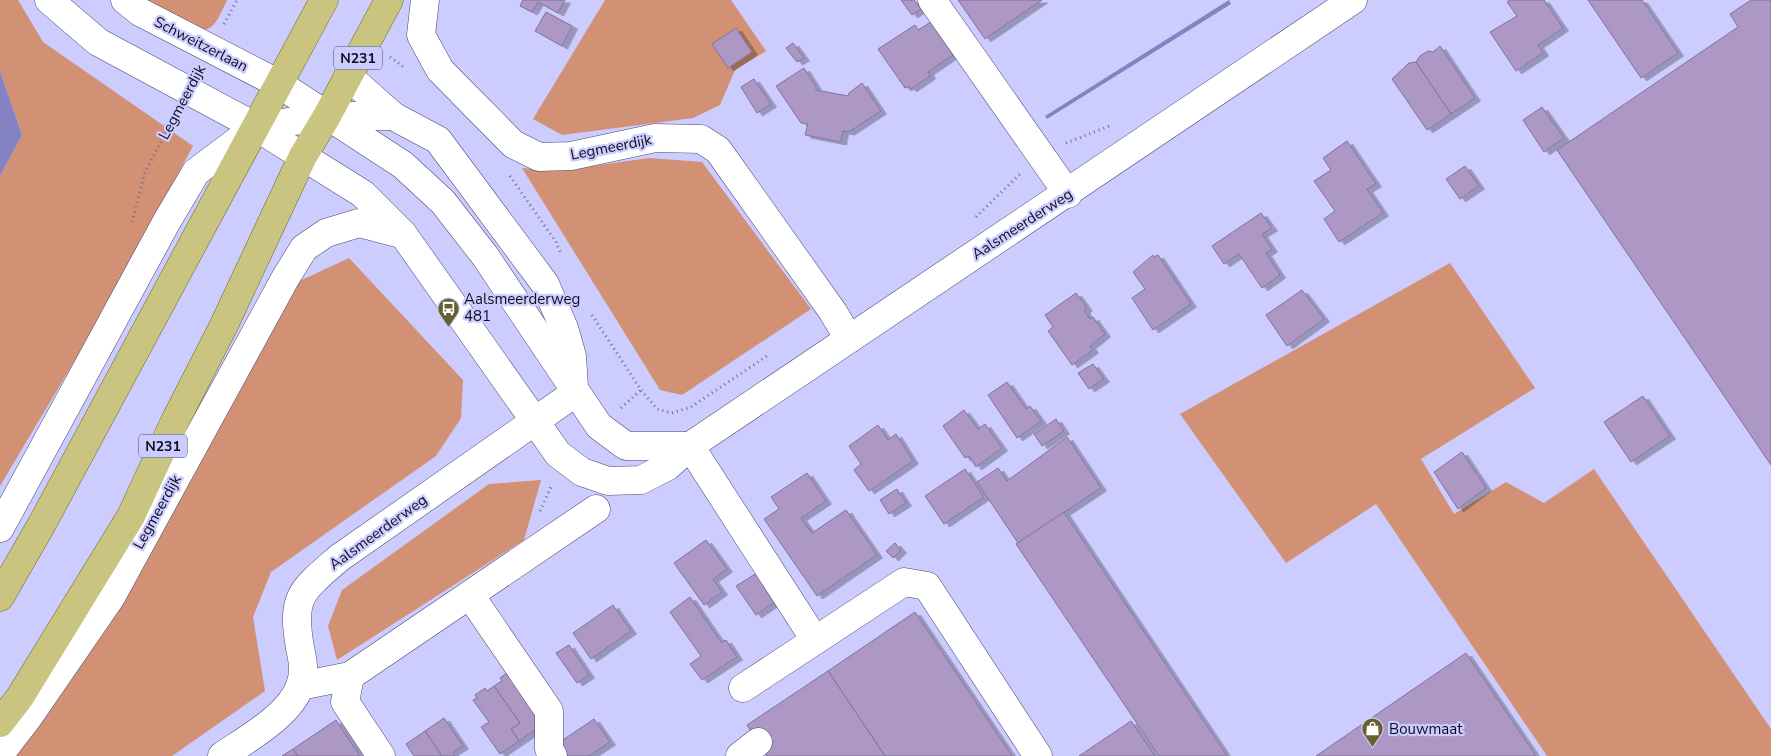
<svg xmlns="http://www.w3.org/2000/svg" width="1771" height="756" font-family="'Nunito Sans',sans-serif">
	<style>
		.green { fill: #d29174 }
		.water { fill: #8582c3 }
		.building { fill: #ac97c5; stroke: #84719c; filter: url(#shadow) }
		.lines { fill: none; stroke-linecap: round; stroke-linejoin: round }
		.minor-casing { stroke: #494771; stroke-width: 29 }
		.major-casing { stroke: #706b26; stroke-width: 29 }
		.path { stroke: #6f6e90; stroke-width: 3; stroke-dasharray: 1 4; stroke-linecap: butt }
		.minor { stroke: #fff; stroke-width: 28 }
		.major { stroke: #c9c47f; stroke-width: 28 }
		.labels { text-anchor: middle; stroke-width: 4.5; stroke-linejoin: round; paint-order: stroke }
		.shield { fill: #cdccfe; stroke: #474661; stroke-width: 1 }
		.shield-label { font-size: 14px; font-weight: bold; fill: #0e0d1e }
		.street-label { font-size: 15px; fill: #0e0d1e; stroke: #cdccfe }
		.poi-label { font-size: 15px; fill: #0e0d1e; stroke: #cdccfe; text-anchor: start }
	</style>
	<defs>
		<filter id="shadow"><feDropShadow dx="5.5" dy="3" stdDeviation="0" flood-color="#0004"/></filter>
	</defs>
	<rect width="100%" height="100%" fill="#cdccfe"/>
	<g class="green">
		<polygon points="0,0 18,0 43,42 193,146 97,323 0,486 0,176 22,135 0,71"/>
		<path d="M 144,0 L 227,0 C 223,8 218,22 211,27 C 195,39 157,9 144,0 Z"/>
		<polygon points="605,0 731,0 766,51 735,70 720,105 693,118 562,135 533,119"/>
		<polygon points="649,158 702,162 811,309 682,395 660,390 522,168 557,171"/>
		<polygon points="349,258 463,380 461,418 436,456 271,572 253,617 265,691 172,756 14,756 291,285"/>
		<polygon points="1450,263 1535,388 1421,459 1454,514 1506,482 1544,503 1594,469 1771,729 1771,756 1547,756 1376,504 1286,563 1180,414"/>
		<polygon points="541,480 524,540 337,660 328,626 342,590 489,484"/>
	</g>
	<g class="water">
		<polygon points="1229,0 1231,4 1047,119 1045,116"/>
		<polygon points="0,71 22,135 0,176"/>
	</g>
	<g class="building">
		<polygon points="523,0 565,0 558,13 538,2 532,12 520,6"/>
		<polygon points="901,0 914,0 921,9 912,15"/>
		<polygon points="958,0 1042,0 985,39"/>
		<polygon points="1510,0 1544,0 1563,28 1538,45 1543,53 1516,71 1490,32 1517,16 1507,2"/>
		<polygon points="1588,0 1642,0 1678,53 1641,78"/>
		<polygon points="1751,0 1771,0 1771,465 1557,150 1738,27 1730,14"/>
		<polygon points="546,12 572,26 562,46 535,31"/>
		<polygon points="931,22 953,55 928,72 930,76 911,89 909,86 905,88 878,49 915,25 918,30"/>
		<polygon points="736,28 752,52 728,68 712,44"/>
		<polygon points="793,43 804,58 797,62 786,48"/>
		<polygon points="1440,46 1475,98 1451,114 1416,62 1420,56 1428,51 1433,52"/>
		<polygon points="1416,62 1451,114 1427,130 1392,79 1409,63"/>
		<polygon points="804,68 816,87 816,90 848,96 849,93 862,83 881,111 849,132 843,131 841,142 805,135 808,124 801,123 776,86"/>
		<polygon points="754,79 771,104 757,113 741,87"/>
		<polygon points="1542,107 1564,138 1544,152 1523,120"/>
		<polygon points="1347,141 1376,184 1367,189 1383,213 1339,242 1324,219 1335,211 1314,181 1331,170 1323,158"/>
		<polygon points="1465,166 1479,186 1460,199 1446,179"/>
		<polygon points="1261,213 1272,228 1262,234 1272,249 1266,253 1280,275 1262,288 1239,254 1224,264 1212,246"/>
		<polygon points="1153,255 1154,257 1158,255 1191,304 1153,330 1132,298 1145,289 1133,272"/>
		<polygon points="1302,290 1324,319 1287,346 1266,315"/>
		<polygon points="1076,293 1087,308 1084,310 1090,319 1093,317 1105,334 1090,346 1093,350 1072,365 1048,331 1053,327 1045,315"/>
		<polygon points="1093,364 1104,379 1089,389 1078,373"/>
		<polygon points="1007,382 1026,409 1030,406 1041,421 1017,438 988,395"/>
		<polygon points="1643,396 1670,436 1631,462 1604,422"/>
		<polygon points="964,410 978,429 985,424 1002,448 976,467 969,456 965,458 943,426"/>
		<polygon points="1056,419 1064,431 1042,446 1034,434"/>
		<polygon points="878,425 888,440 896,434 913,461 869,491 854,470 861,464 849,446"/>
		<polygon points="1067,437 1101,488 1018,543 977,482 998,468 1007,481"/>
		<polygon points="1462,452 1486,488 1458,509 1434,472"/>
		<polygon points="965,469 984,497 944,524 925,496"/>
		<polygon points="807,473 826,501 801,518 812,533 846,510 877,555 817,596 764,519 779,509 771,497"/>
		<polygon points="897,489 906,503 889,514 880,500"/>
		<polygon points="1064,512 1227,756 1159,756 1016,544"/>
		<polygon points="706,540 727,569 713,579 722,592 704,605 674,563"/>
		<polygon points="895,543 901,550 893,558 886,551"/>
		<polygon points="757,573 776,601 756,615 736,586"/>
		<polygon points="690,597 721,642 726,640 737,657 702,680 690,664 701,656 670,612"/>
		<polygon points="613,605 631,631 591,659 573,633"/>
		<polygon points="915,612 1012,756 885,756 828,671"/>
		<polygon points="569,645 589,675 577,683 556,653"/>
		<polygon points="1466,653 1536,756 1316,756"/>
		<polygon points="510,671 543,713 541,726 519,741 511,729 520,723 494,686 502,681 500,678"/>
		<polygon points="828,671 885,756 767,756 747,725"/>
		<polygon points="494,686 520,723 511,729 519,741 500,754 481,727 489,722 473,700 477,698 475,695 485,688 487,691"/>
		<polygon points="444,718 463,746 453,752 455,756 442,756 425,731"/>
		<polygon points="594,719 610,742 589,756 565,756 557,744"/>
		<polygon points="336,720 360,756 298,756 293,749"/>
		<polygon points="1131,721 1155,756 1079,756"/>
		<polygon points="425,731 442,756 414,756 406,744"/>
		<polygon points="293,749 298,756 282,756"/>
	</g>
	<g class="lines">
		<defs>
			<g id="minor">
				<polyline points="49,0 98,42 256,127 363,194 403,234 558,454 582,472 608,481 641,480 668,466 690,446 1353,0"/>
				<polyline points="125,0 140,12 279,84 403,165 443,202 485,256 599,426 626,446 690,446"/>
				<polyline points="425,0 421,35 440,70 513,144 539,157 571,156 655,138 701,139 718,150 833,312 849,339"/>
				<polyline points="932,0 1068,194"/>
				<polyline points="348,76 393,116 438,140 545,284 564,328 572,356 574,387"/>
				<polyline points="690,446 815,640"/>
				<polyline points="0,528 167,221 196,172 256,127 327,116 393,116"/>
				<polyline points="470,595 549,711 549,749 553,756"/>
				<polyline points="350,676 345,702 381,756"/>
				<polyline points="300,686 350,676 596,509"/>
				<polyline points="743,688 904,582 927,586 1038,756"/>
				<polyline points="0,754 27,719 111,597 286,277 304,248 326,233 359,223 401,234"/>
				<path d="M 222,756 C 247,739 290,715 300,686 C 305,672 303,661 300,648 C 291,596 301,591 339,558 L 575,393"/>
				<polyline points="740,756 758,742"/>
			</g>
			<g id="major">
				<polyline points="0,597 43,522 324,0"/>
				<polyline points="0,723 20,697 131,516 175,421 224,325 303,156 327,116 389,0"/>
			</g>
		</defs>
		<use href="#minor" class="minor-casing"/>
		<use href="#major" class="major-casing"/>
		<g class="path">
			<polyline points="224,24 237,0"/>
			<polyline points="390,57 405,68"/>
			<polyline points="1066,143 1112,125"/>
			<polyline points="510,176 556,242 561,254"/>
			<polyline points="976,217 1020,174"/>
			<polyline points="132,222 145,172 175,115"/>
			<polyline points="592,315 641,390 657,409 672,413 691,407 767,356"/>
			<polyline points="621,408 641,390"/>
			<polyline points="540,511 552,485"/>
		</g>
		<use href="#minor" class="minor"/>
		<use href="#major" class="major"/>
	</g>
	<defs>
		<symbol id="bus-pin" viewBox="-11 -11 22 30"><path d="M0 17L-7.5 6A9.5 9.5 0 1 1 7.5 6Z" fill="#65612e" stroke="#cdccfe"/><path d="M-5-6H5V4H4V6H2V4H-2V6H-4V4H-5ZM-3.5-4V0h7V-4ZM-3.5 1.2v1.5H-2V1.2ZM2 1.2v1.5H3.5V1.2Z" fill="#fff"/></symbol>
		<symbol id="shop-pin" viewBox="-11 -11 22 30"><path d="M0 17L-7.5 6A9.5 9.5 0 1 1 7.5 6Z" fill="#65612e" stroke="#cdccfe"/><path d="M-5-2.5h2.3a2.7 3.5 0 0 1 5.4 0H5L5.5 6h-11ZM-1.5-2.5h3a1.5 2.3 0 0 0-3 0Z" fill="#fff"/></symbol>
	</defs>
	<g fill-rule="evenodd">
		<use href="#bus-pin" x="436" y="296" width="25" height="34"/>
		<use href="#shop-pin" x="1360" y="716" width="25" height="34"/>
	</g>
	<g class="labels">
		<g class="shield">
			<rect x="334" y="46.5" width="48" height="23" rx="4"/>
			<rect x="139" y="434.5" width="48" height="23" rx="4"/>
		</g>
		<g class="shield-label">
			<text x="358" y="63">N231</text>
			<text x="163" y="451">N231</text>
		</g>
		<g class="street-label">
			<text transform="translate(201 44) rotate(27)" y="5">Schweitzerlaan</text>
			<text transform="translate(182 102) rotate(-62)" y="5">Legmeerdijk</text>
			<text transform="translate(611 147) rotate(-11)" y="5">Legmeerdijk</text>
			<text transform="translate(1022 224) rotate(-33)" y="5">Aalsmeerderweg</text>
			<text transform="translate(157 512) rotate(-61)" y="5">Legmeerdijk</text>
			<text transform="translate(378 532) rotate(-36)" y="5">Aalsmeerderweg</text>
		</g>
		<g class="poi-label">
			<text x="464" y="304">Aalsmeerderweg<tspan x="464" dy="17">481</tspan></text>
			<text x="1389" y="734">Bouwmaat</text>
		</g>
	</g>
</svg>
